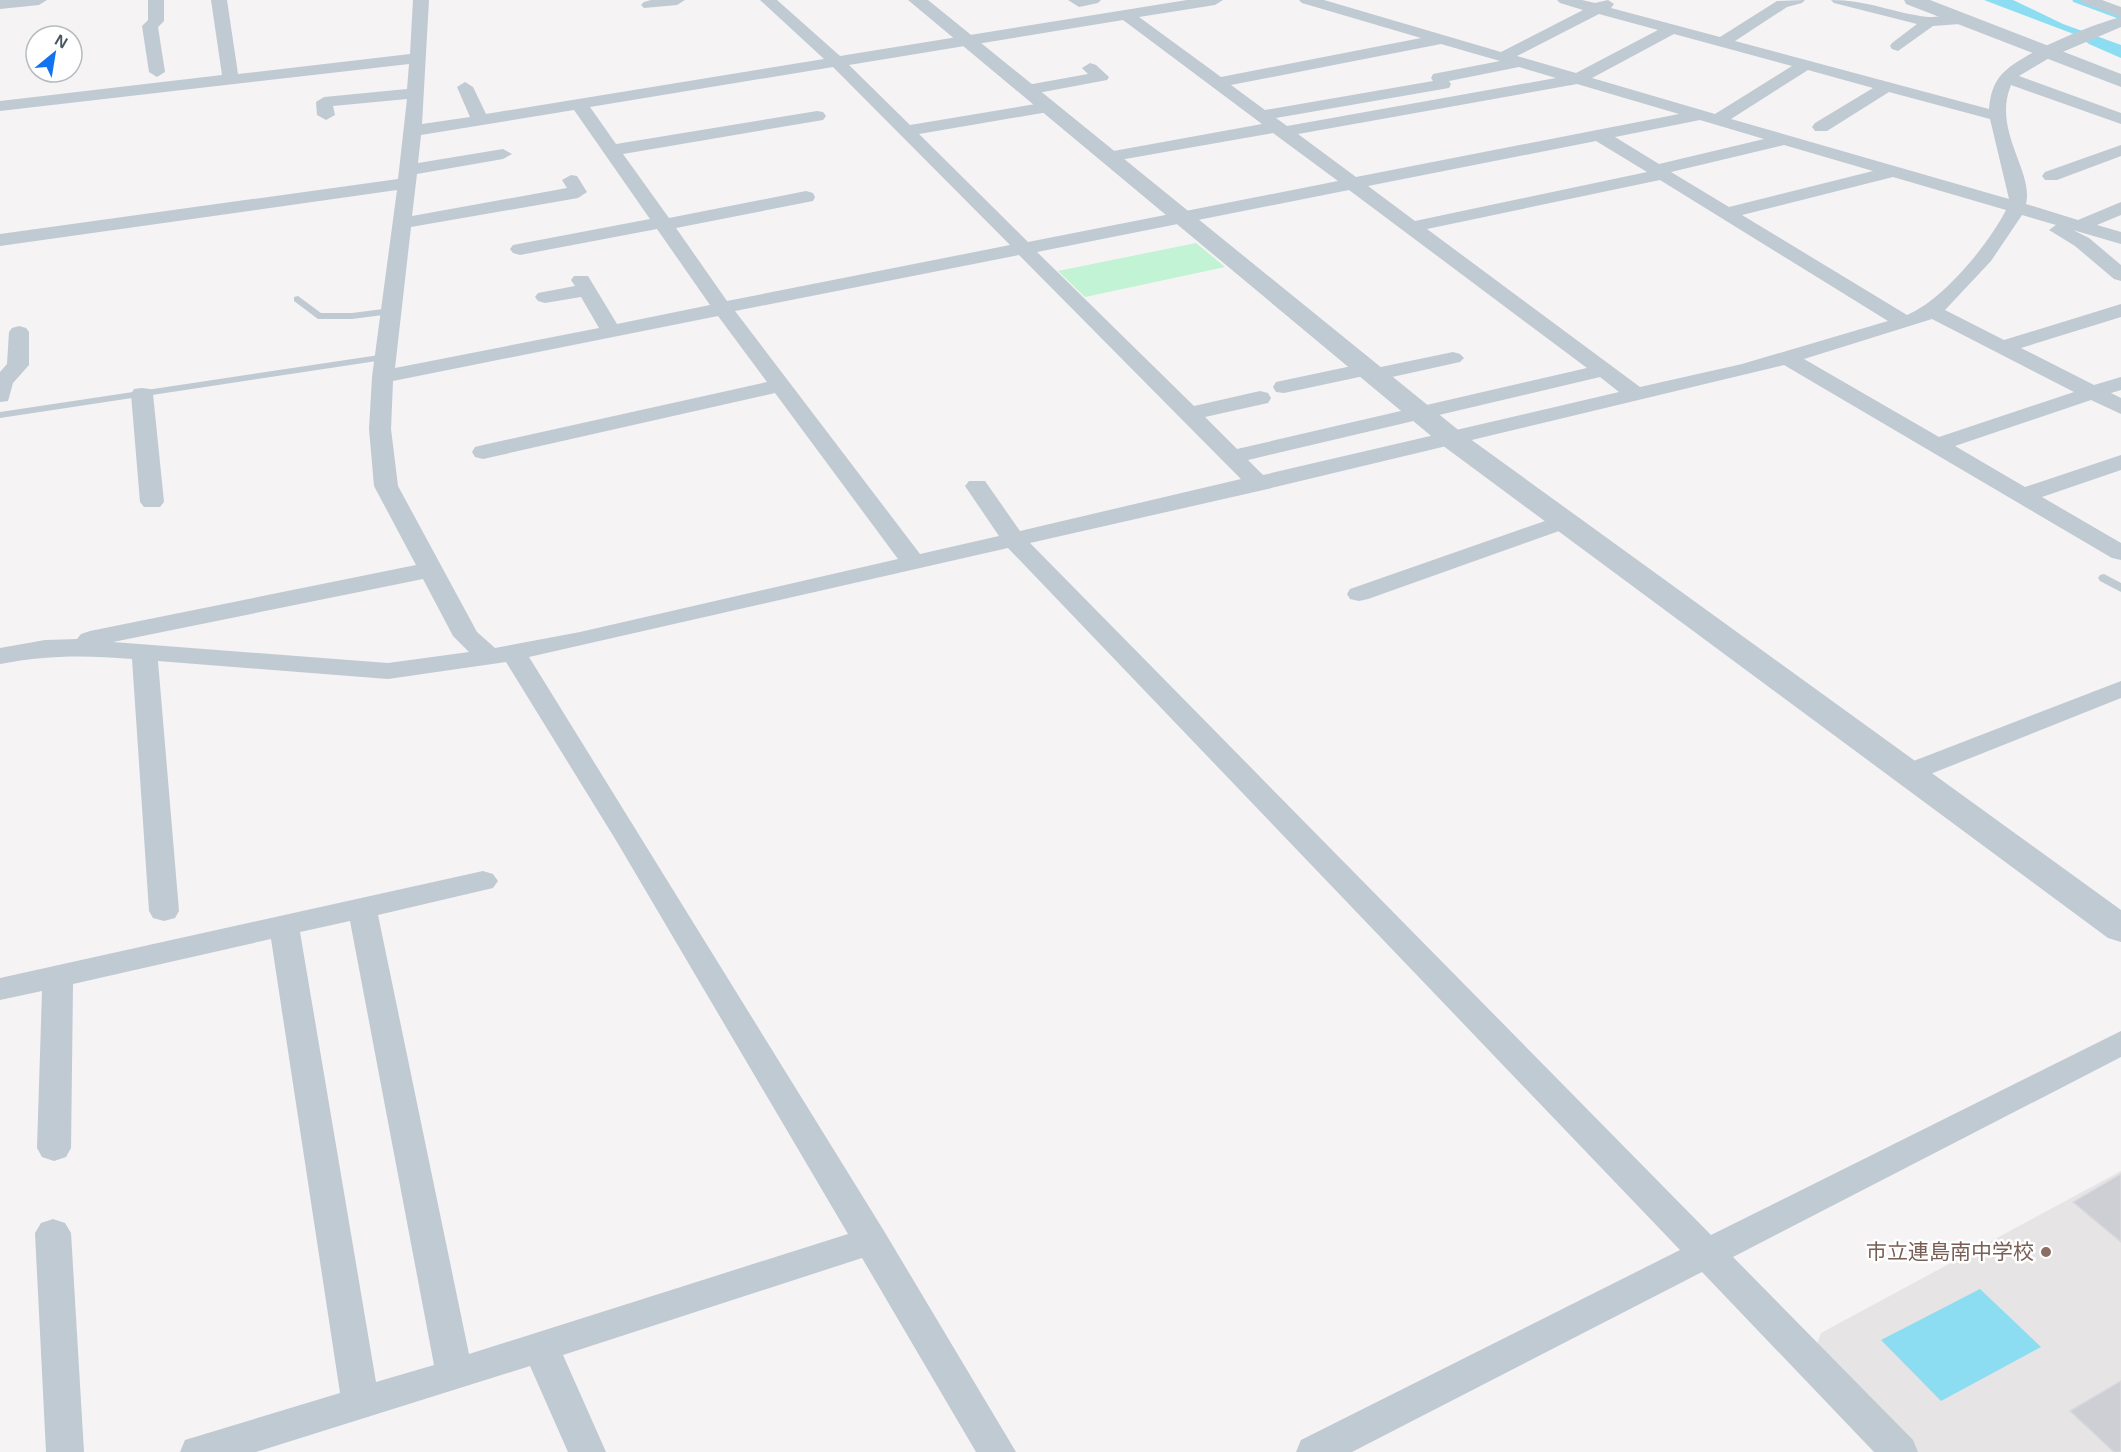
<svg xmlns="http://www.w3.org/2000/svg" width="2121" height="1452" font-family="Arial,'Noto Sans JP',sans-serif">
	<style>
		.education { fill: #e6e4e5 }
		.green { fill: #c1f3d4 }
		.water { fill: #8cddf2 }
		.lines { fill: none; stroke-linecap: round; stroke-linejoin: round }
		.stream { stroke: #8cddf2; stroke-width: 5 }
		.building { fill: #cdcfd5; stroke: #d7d9de; stroke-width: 1.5 }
		.service { fill: #c0cad3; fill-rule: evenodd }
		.minor { fill: #c0cad3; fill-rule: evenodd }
		.tertiary { fill: #c0cad3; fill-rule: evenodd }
		.education-dot { fill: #8d6e63; stroke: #fff; stroke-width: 2 }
		.labels { text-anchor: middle; stroke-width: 5; stroke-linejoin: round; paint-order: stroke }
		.near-education-label { font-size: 21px; fill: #785e54; stroke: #fff; text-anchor: end }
	</style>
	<rect width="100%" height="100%" fill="#f5f3f3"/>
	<polygon class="education" points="2121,1171 2121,1452 1916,1452 1815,1349 1821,1333"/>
	<polygon class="green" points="1196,243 1225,267 1085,297 1058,271"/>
	<g class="water">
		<polygon points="1984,0 2013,0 2063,24 2121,45 2121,58 2089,44 2079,36"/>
		<polygon points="1980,1289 2041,1347 1941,1401 1881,1340"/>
	</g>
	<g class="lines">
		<polyline class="stream" points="2075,0 2121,17"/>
	</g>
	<g class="building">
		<polygon points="2121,1174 2121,1242 2073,1202"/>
		<polygon points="2121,1381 2121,1452 2114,1452 2070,1411"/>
	</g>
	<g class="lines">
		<g class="service">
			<polygon points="298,296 321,313 352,313 391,308 396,311 391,314 352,319 318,319 294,301 294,297"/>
			<polygon points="386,354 391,357 390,359 0,418 0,412"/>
			<polygon points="2104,574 2121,583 2121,592 2100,581 2098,578 2100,575"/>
		</g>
		<g class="minor">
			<polygon points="0,0 47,0 39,5 0,9"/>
			<polygon points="148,0 164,0 164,21 158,27 165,72 157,77 149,72 142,26 148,20"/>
			<path d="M 211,0 L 227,0 L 238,74 L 410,54 L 413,0 L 429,0 L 422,124 L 470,117 L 457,87 L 465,82 L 473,87 L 486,114 L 824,59 L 760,0 L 777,0 L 840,56 L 1187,0 L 1223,0 L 1215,5 L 1139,17 L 1221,77 L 1421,38 L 1302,3 L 1299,0 L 1324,0 L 1501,52 L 1583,10 L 1560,3 L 1557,0 L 1582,0 L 1595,3 L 1608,0 L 1614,4 L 1611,8 L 1720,37 L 1777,1 L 1805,0 L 1802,3 L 1787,7 L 1735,41 L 1989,109 C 1990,96 1993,84 2002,74 C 2021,53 2093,24 2121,17 L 2121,27 L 2051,57 L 2019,76 L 2121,113 L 2121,124 L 2011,85 C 1992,131 2034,171 2026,204 L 2078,220 L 2121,202 L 2121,215 L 2097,225 L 2121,232 L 2121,244 L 2073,230 L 2089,238 L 2121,265 L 2121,281 L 2114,279 L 2075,246 L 2049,230 L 2056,225 L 2022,215 L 1991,261 L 1945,310 L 2004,340 L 2121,304 L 2121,317 L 2021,348 L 2094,385 L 2121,377 L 2121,390 L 2111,393 L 2121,398 L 2121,414 L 2091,400 L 1955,446 L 2025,487 L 2121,455 L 2121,470 L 2042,497 L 2121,543 L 2121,560 L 2112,558 L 1784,365 L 1259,491 L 1030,543 L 1711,1235 L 2121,1031 L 2121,1057 L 1733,1257 L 1913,1440 L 1918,1452 L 1874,1452 L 1702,1272 L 1352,1452 L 1296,1452 L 1301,1440 L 1680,1250 L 1008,548 L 529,657 L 884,1231 L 1016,1452 L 976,1452 L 862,1258 L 563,1355 L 606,1452 L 568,1452 L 530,1366 L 256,1452 L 180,1452 L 185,1440 L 340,1393 L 271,939 L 73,984 L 71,1148 L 66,1157 L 54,1161 L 42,1157 L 37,1148 L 42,991 L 0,1000 L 0,978 L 483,871 L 493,874 L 498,881 L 493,888 L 378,915 L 469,1354 L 848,1234 L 617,842 L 506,662 L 388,679 L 158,661 L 179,911 L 175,918 L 164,921 L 153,918 L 149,911 L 132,659 C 84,655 47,655 0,664 L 0,648 L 45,640 L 77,639 L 81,634 L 90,631 L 416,565 L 374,486 L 369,429 L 372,377 L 397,190 L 0,246 L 0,234 L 398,179 L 407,99 L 333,106 L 335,115 L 326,120 L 317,115 L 316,102 L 324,97 L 407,89 L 409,64 L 0,111 L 0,101 L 222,75 ZM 1599,14 L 1658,30 L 1576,73 L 1517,56 ZM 1123,20 L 1262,124 L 1108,152 L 1099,157 L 1102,161 L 1108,162 L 1273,133 L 1338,181 L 1028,242 L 919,134 L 1048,112 L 1056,107 L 1054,103 L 1048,102 L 910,125 L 849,65 ZM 1674,34 L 1792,66 L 1715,114 L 1592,78 ZM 1441,44 L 1500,61 L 1433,74 L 1431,78 L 1433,81 L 1265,110 L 1231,85 ZM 833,67 L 1010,245 L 727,301 L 676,228 L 813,201 L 815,197 L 813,193 L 806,191 L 669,218 L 623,154 L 817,121 L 823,120 L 826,116 L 823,112 L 817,111 L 616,144 L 590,107 ZM 1519,67 L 1556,78 L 1287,126 L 1276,118 L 1443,89 L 1449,88 L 1451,84 L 1449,81 ZM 1808,70 L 1873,88 L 1815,123 L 1812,127 L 1815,131 L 1827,131 L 1889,92 L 1990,119 L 2009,199 L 1731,119 ZM 1577,84 L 1679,114 L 1356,177 L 1298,134 ZM 574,110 L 650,219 L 513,245 L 510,249 L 513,253 L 520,255 L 657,229 L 710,305 L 617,324 L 588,276 L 574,276 L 571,280 L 575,286 L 538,293 L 535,297 L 538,301 L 545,303 L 581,297 L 599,328 L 395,368 L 411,227 L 578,198 L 587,192 L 577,176 L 571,175 L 562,180 L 567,188 L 412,216 L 417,174 L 503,159 L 512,154 L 503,149 L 418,163 L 421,135 ZM 1700,120 L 1764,139 L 1659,164 L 1615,137 ZM 1596,141 L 1647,172 L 1415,221 L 1368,186 ZM 1784,145 L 1873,171 L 1729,207 L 1671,172 ZM 1893,177 L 2006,210 C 1988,245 1943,300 1907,315 L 1742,215 ZM 1660,180 L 1888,321 L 1742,364 L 1640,387 L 1427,229 ZM 1349,190 L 1587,368 L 1237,449 L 1205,417 L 1268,403 L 1271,398 L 1268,393 L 1260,391 L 1194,406 L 1037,252 ZM 1019,255 L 1224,462 L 1241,479 L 1020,531 L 985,481 L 969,481 L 965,486 L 999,536 L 920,554 L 735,311 ZM 718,316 L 767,382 L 483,445 L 475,447 L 472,452 L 475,457 L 483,459 L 775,393 L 898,559 L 580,632 L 495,648 L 477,632 L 398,486 L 391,429 L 393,381 ZM 1932,319 L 2074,392 L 1939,437 L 1804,359 ZM 1600,377 L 1619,392 L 1263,475 L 1248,460 ZM 423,579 L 453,636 L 469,652 L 388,663 L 113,642 ZM 350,921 L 434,1365 L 376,1382 L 300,932 Z"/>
			<polygon points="651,0 685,0 677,5 644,8 641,5 644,2"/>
			<polygon points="1068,0 1101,0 1098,3 1079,7"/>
			<path d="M 1831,0 C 1868,0 1893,13 1928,17 C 1940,18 1959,9 1968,19 L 1960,24 L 1933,26 L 1898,51 L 1892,49 L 1890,46 L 1892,43 L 1917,24 L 1834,3 Z"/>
			<polygon points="2080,0 2102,0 2121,7 2121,17 2083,3"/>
			<polygon points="1090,63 1096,65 1109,77 1107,80 1027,95 1019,90 1027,85 1088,74 1082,68"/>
			<polygon points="2121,145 2121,156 2057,180 2045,180 2042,176 2045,172"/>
			<polygon points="19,326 26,328 29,332 29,365 13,383 8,401 0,402 0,372 7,364 9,332 12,328"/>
			<polygon points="1453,352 1460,354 1464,358 1460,362 1374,381 1364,376 1284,393 1276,392 1273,387 1276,382 1366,363 1376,368"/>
			<polygon points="142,388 150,389 153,394 164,502 160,507 144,507 140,502 131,394 134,389"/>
			<polygon points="1565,514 1573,516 1577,521 1573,526 1368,599 1359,601 1350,599 1347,594 1350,589"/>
			<polygon points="2121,681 2121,698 1918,779 1908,782 1898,779 1894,773 1898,767"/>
			<polygon points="53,1219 65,1223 71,1233 84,1452 46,1452 35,1233 41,1223"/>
		</g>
		<g class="tertiary">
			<polygon points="908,0 928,0 1462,433 2121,910 2121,942 2108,938 1442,445"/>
			<polygon points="1904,0 1930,0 2121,74 2121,87 1906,4"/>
		</g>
	</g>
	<circle class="education-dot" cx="2046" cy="1252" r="6"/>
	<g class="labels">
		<g class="near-education-label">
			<text x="2034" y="1259">市立連島南中学校</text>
		</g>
	</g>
	<g transform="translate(54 54) rotate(30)"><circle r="28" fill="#ffffff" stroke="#b6bbc0" stroke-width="1.5"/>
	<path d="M0-4.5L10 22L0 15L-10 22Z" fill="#1173f0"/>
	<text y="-9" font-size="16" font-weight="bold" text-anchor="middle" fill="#495662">N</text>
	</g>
</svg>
